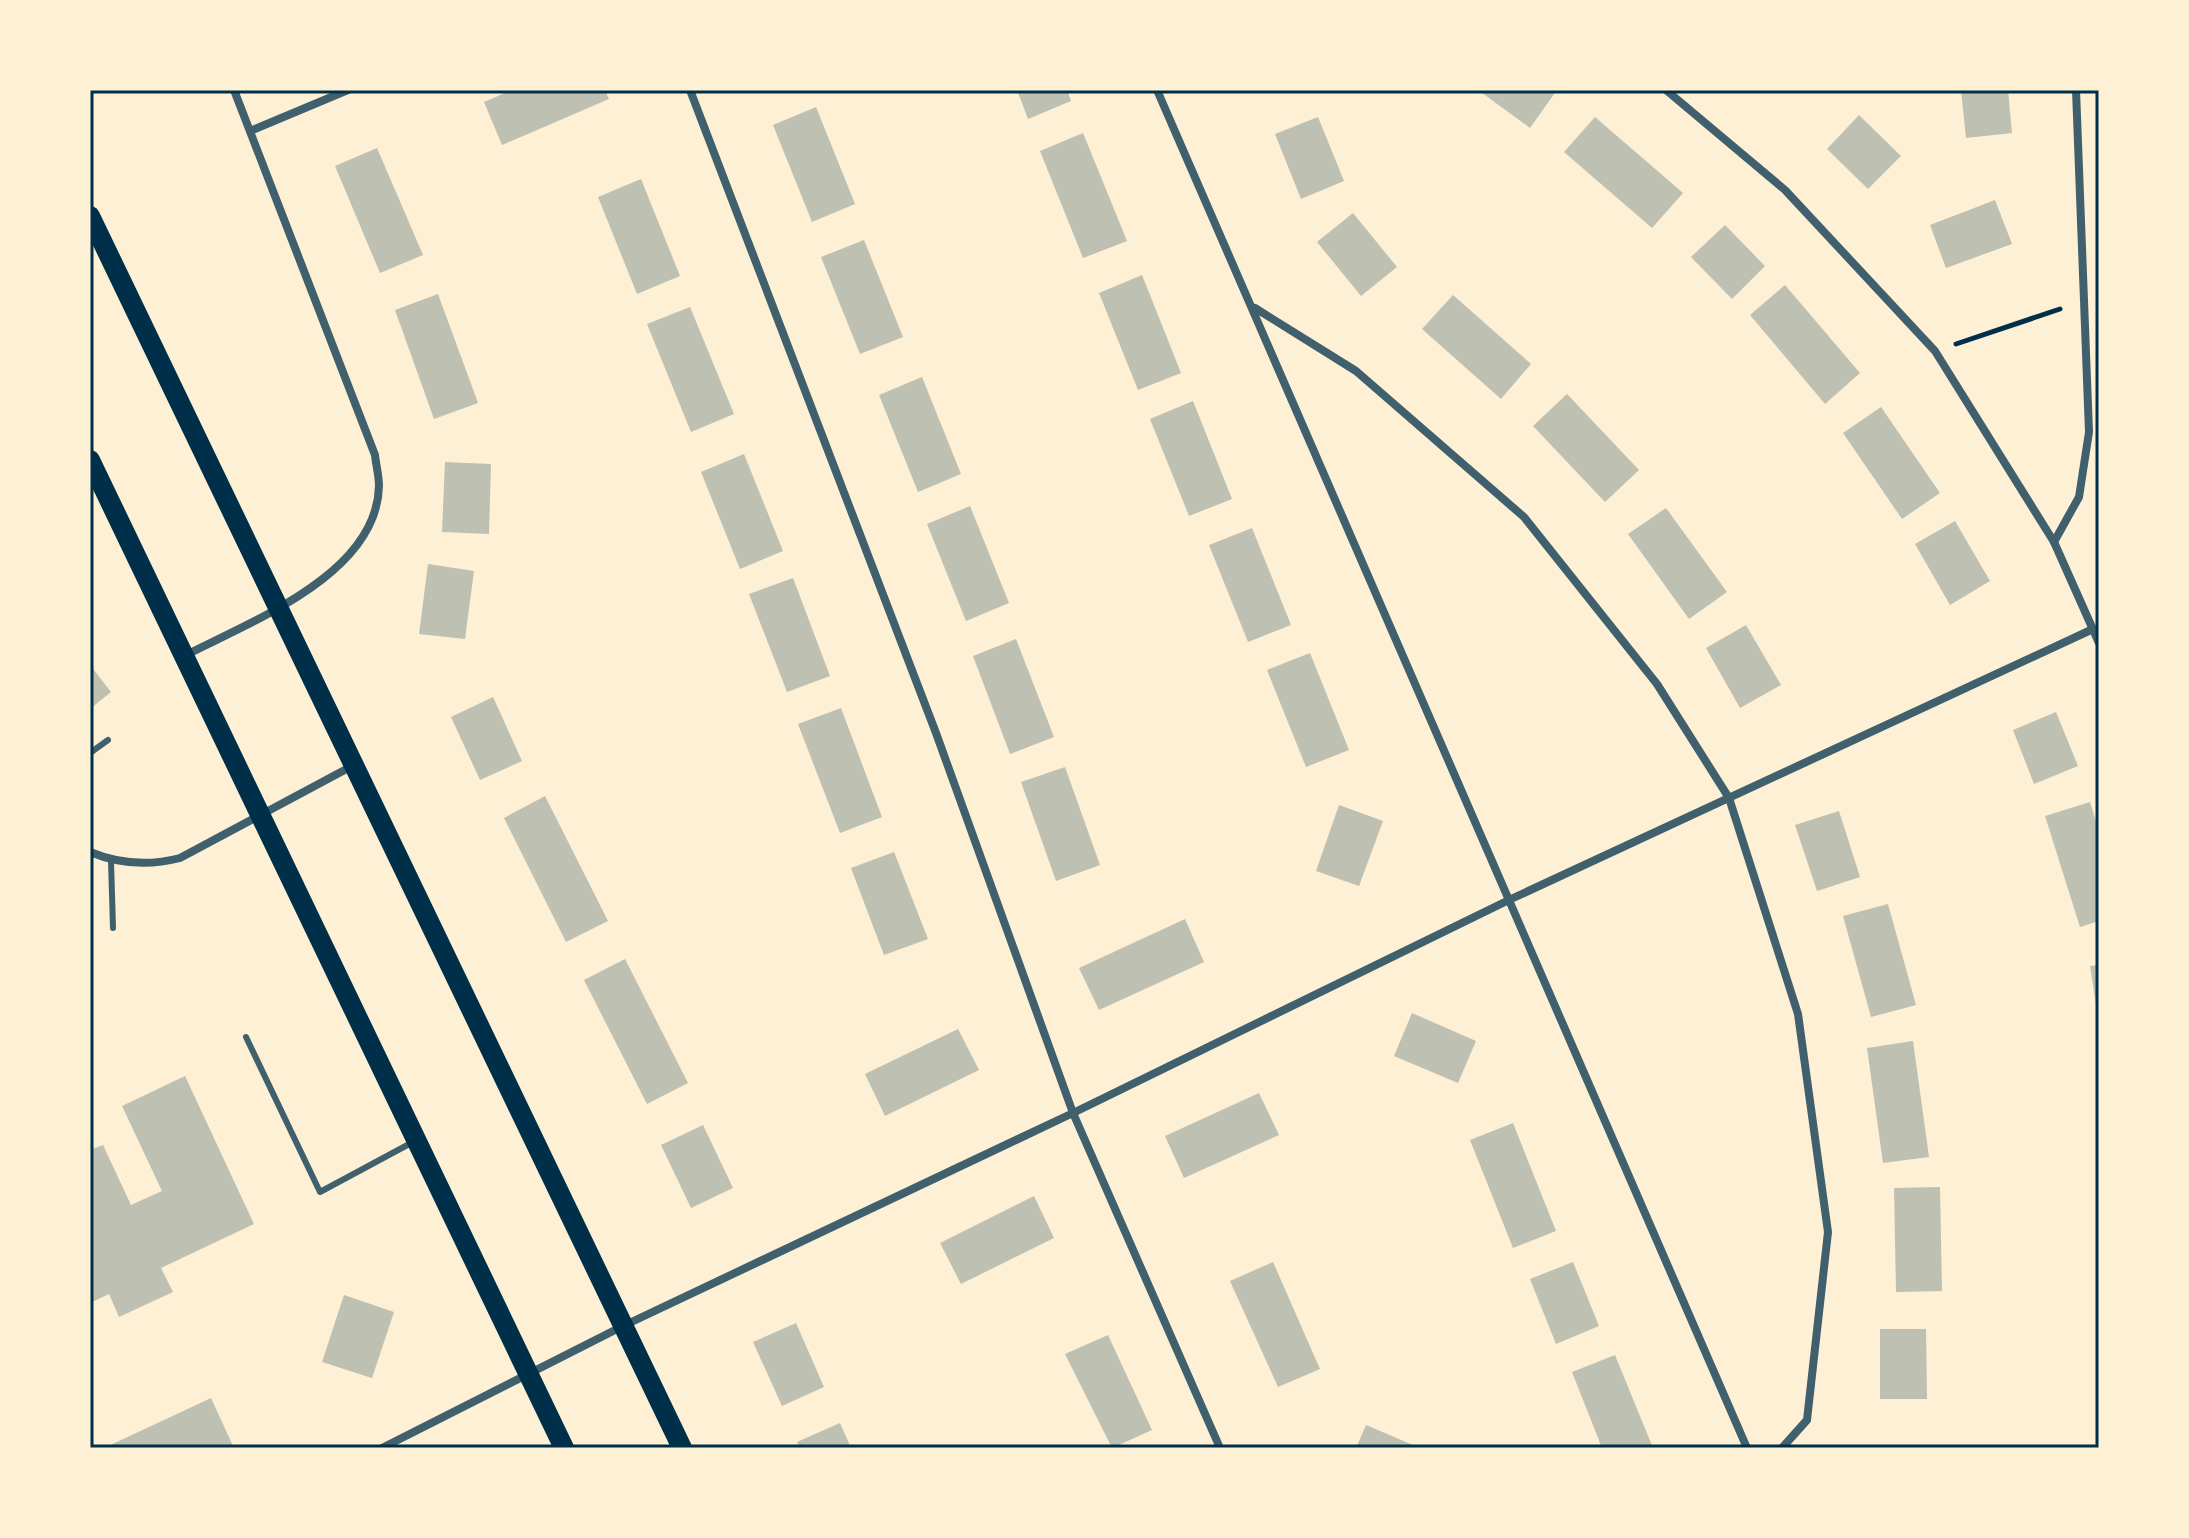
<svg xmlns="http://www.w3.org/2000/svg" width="2189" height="1538" font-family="'PT Sans Narrow',sans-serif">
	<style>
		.building { fill: #bec0b2 }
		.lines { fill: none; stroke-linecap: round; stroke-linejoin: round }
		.path { stroke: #003049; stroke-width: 5 }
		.service { stroke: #3f606c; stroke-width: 6 }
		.minor { stroke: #3f606c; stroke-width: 8 }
		.primary { stroke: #003049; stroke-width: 20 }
		.neatline { fill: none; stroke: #003049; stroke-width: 3 }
	</style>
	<rect width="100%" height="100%" fill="#fdf0d5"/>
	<g class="building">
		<polygon points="512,90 605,90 609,99 502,145 484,102"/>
		<polygon points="1017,90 1067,90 1071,101 1028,119"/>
		<polygon points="1478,90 1557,90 1530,128"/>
		<polygon points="1961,90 2008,90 2012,133 1966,138"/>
		<polygon points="816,107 855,204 812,222 773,125"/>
		<polygon points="1859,115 1901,156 1868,189 1827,149"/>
		<polygon points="1318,117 1344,181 1301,199 1275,134"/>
		<polygon points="1595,117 1683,193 1652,228 1564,152"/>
		<polygon points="1083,133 1127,241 1083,258 1040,151"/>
		<polygon points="377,148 423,255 380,273 335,166"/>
		<polygon points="641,179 680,276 637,294 598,197"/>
		<polygon points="1995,200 2012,244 1946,268 1930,225"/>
		<polygon points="1353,213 1397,267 1361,296 1317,242"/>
		<polygon points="1725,225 1765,266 1732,299 1691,257"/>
		<polygon points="864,240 903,337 860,354 821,257"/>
		<polygon points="1142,275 1181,373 1138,390 1099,293"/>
		<polygon points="1785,285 1860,373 1825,404 1750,315"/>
		<polygon points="438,294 478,403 434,419 395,310"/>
		<polygon points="1453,295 1531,364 1501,399 1422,329"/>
		<polygon points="690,307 734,414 691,432 647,324"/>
		<polygon points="922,377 961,474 918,492 879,395"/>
		<polygon points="1567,394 1639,470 1605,502 1533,426"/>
		<polygon points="1193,401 1232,499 1189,516 1150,419"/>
		<polygon points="1881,407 1940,493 1902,519 1843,433"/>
		<polygon points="744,454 783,551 740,569 701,472"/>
		<polygon points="445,462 491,464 489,534 442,532"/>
		<polygon points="970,506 1009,603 966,621 927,524"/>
		<polygon points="1666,508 1727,592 1689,619 1628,534"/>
		<polygon points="1955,521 1990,581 1950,605 1915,544"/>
		<polygon points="1252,528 1291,625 1248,642 1209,545"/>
		<polygon points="428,564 474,571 465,639 419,634"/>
		<polygon points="793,578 830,676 787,692 749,594"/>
		<polygon points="1746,625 1781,685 1740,708 1706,648"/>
		<polygon points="1016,639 1054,737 1010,754 973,656"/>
		<polygon points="1310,653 1349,750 1306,767 1267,670"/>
		<polygon points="90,665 111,692 90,709"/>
		<polygon points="493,697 522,761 480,780 451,717"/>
		<polygon points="841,708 882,817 840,833 798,724"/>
		<polygon points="2056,712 2078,766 2034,784 2013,730"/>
		<polygon points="1065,767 1100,865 1056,881 1021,782"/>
		<polygon points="545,796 608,921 566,942 504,818"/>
		<polygon points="2090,802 2099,831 2099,921 2080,927 2045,816"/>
		<polygon points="1339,805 1383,821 1359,886 1316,871"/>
		<polygon points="1839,811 1860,877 1817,891 1795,825"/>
		<polygon points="894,852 928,939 884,955 851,868"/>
		<polygon points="1888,904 1916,1005 1871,1017 1843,916"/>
		<polygon points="1185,919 1204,962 1099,1010 1079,968"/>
		<polygon points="625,959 688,1083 647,1104 584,980"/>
		<polygon points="2099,965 2099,1011 2097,1011 2090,966"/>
		<polygon points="1412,1013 1476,1041 1458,1083 1394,1056"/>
		<polygon points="958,1029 979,1070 885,1116 865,1074"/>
		<polygon points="1913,1041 1929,1157 1883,1163 1867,1048"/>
		<polygon points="185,1076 254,1224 161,1268 173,1292 119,1317 109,1294 90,1303 90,1150 103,1145 131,1205 162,1191 122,1106"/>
		<polygon points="1259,1093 1279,1135 1184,1178 1165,1136"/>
		<polygon points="1513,1123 1556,1231 1513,1248 1470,1140"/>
		<polygon points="703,1125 733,1188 691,1208 661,1145"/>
		<polygon points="1940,1187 1942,1291 1896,1292 1894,1188"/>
		<polygon points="1034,1196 1054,1238 961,1284 940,1243"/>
		<polygon points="1273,1262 1320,1369 1278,1387 1230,1281"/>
		<polygon points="1573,1262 1599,1326 1556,1344 1530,1279"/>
		<polygon points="344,1295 394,1312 372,1378 322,1362"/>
		<polygon points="796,1323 824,1387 782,1406 753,1342"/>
		<polygon points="1880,1329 1926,1329 1927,1399 1880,1399"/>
		<polygon points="1108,1335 1152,1430 1112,1448 1065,1354"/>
		<polygon points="1615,1355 1653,1448 1602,1448 1572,1372"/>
		<polygon points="211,1398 233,1446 104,1448"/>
		<polygon points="840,1423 851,1448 800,1448 797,1442"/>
		<polygon points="1366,1425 1420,1448 1356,1448"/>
	</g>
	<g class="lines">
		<polyline class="path" points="1956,344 2060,309"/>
		<g class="service">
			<polyline points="90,753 108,740"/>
			<polyline points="111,861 113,928"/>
			<polyline points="246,1037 320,1192 413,1142"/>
		</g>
		<g class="minor">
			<polyline points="690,90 936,733 1073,1113 1220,1448"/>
			<polyline points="1157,90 1747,1448"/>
			<polyline points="1666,90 1785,190 1935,351 2054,542 2099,643"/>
			<polyline points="250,131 348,90"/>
			<polyline points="1255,308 1356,371 1524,517 1657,684 1729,798 1798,1014 1828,1232 1807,1420 1782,1448"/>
			<polyline points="2054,542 2079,497 2089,432 2076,90"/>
			<path d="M 186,655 C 252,621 377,574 379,486 C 379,476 376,465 375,455 L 234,90"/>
			<path d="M 90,852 C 119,864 149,866 180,858 L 354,765"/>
			<polyline points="382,1448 623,1326 1073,1113 1511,899 2093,629"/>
		</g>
		<g class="primary">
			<polyline points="90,216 682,1448"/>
			<polyline points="90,460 564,1448"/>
		</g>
	</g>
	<rect width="2189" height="1538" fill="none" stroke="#fdf0d5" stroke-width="184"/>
	<rect x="92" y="92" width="2005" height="1354" class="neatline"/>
</svg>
